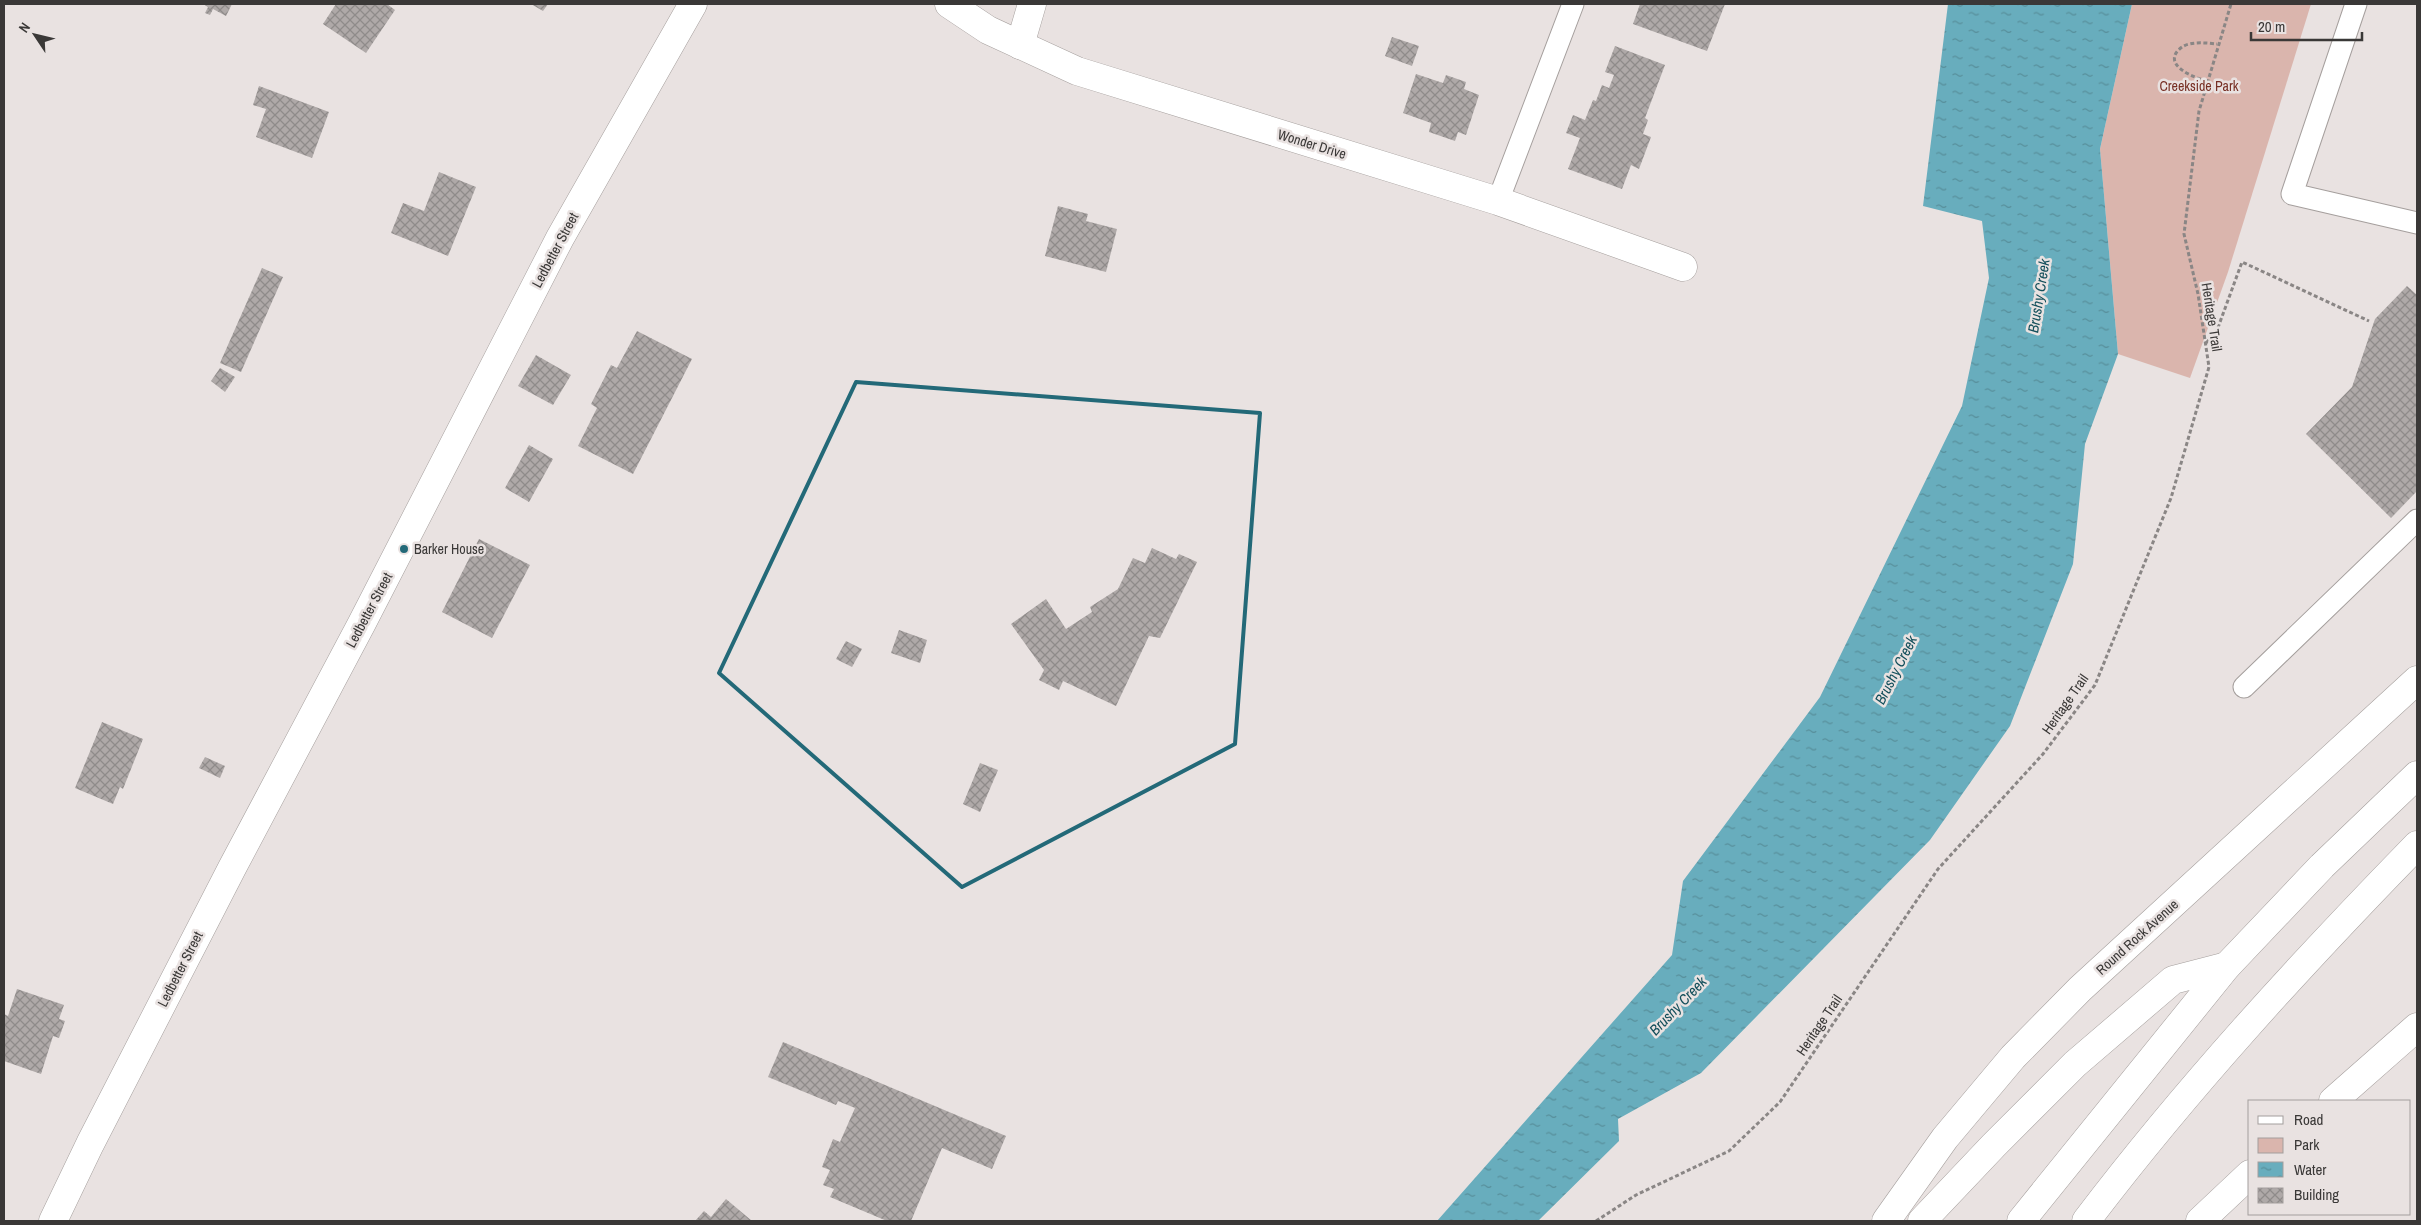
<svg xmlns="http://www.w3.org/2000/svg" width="2421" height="1225" font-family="'Archivo Narrow',sans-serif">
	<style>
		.green { fill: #dab5ad }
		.water { fill: url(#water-ripples) }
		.building { fill: url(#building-cross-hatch) }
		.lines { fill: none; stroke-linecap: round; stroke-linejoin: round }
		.service-casing { stroke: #a59f9d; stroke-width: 23 }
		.minor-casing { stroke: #a59f9d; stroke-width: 29 }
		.secondary-casing { stroke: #a59f9d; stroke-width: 29 }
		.path { stroke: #8a8685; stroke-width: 3; stroke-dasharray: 4 2.5; stroke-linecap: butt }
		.service { stroke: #fff; stroke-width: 21 }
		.minor { stroke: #fff; stroke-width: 28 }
		.secondary { stroke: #fff; stroke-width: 28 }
		.marked { fill: none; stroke: #236978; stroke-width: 4; stroke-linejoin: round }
		.poi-dot { fill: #236978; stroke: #e9e2e1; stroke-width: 2 }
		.labels { text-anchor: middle; stroke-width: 5; stroke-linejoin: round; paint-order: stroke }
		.park-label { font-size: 14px; fill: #772f24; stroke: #e9e2e1 }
		.street-label { font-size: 14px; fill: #3a3837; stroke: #e9e2e1 }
		.poi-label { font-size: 14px; fill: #3a3837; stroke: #e9e2e1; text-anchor: start }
		.water-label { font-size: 15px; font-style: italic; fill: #134f5b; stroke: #e9e2e1 }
	</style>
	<defs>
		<pattern id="water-ripples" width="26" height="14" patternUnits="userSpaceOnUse" patternTransform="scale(1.25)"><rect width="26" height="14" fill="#68adbd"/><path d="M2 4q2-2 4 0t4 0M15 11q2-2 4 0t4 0" fill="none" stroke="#578e9a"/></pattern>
		<pattern id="building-cross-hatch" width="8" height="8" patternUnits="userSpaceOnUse" patternTransform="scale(1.25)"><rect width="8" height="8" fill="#afa9a8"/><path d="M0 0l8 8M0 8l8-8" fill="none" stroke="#8f8b8a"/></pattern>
	</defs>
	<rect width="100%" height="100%" fill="#e9e2e1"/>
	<polygon class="green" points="2132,4 2311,4 2228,272 2190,378 2118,354 2100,149"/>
	<polygon class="water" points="1948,4 2132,4 2100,149 2118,354 2085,444 2073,564 2010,726 1930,840 1701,1073 1618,1119 1619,1141 1538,1221 1437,1221 1672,955 1683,881 1820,697 1962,406 1989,278 1982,221 1923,206"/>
	<g class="building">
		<polygon points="203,4 232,4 226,16 213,9 210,15 205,13 208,7"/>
		<polygon points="336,4 387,4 395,10 366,53 323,24"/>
		<polygon points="531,4 548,4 543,11"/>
		<polygon points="1640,4 1725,4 1707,51 1633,24"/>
		<polygon points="1392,37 1419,46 1412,66 1385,56"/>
		<polygon points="1615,46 1665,65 1645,118 1648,120 1643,134 1651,137 1639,169 1631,165 1622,189 1568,169 1580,138 1566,133 1573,115 1585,120 1593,100 1596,101 1602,85 1609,88 1614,75 1605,72"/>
		<polygon points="1416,74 1443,83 1446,75 1466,82 1464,89 1479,95 1466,135 1458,132 1455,141 1429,132 1431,123 1403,113"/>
		<polygon points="259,86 329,112 312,158 256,137 266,109 253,105"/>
		<polygon points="439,172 476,187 448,256 391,233 403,203 424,211"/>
		<polygon points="1058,206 1088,214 1086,221 1117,229 1106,272 1045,256"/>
		<polygon points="262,268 283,277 241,372 220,363"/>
		<polygon points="2407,286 2417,295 2417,491 2391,518 2306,434 2352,387 2375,319"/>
		<polygon points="637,331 692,359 633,474 578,446 597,408 591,404 611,365 617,368"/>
		<polygon points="536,355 571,375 553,405 518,386"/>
		<polygon points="220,368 235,377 225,392 211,381"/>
		<polygon points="529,445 553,459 529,502 505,488"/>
		<polygon points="479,539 530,565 492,638 442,612"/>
		<polygon points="1152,548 1176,559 1179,554 1197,562 1160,638 1149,636 1116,706 1063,681 1059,690 1039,680 1044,670 1011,624 1046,599 1066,629 1092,612 1090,607 1118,589 1133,558 1145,563"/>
		<polygon points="899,630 927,640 920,663 891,653"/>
		<polygon points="846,641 862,649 852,667 836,659"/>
		<polygon points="102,722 143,739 123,789 120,787 113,804 75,788"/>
		<polygon points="205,757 225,766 220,778 199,768"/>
		<polygon points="980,763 998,770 980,812 963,804"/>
		<polygon points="17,989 64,1005 59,1019 65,1021 59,1038 53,1036 41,1074 4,1061 4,1014 8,1016"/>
		<polygon points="783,1042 1006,1136 992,1169 942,1148 911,1221 887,1221 830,1197 834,1189 823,1185 830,1170 822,1167 833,1139 840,1142 855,1108 838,1101 836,1105 768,1077"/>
		<polygon points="726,1199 752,1221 695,1221 704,1211 711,1217"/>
	</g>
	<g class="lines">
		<defs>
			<g id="service">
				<polyline points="2356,4 2292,194 2417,223"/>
				<polyline points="1498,201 1573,4"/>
				<polyline points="2244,687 2417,520"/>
			</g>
			<g id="minor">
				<polyline points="949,4 988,30 1077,71 1498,201 1683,267"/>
				<polyline points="1020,45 1032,4"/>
				<polyline points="53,1221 90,1144 232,868 362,623 560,238 693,4"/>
			</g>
			<g id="secondary">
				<polyline points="2333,1101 2417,1027"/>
				<polyline points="1886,1221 1945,1138 2013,1057 2080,989 2417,680"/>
				<polyline points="1922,1221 1994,1145 2075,1064 2173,980 2227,966"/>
				<polyline points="2021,1221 2227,966 2322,866 2417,775"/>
				<path d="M 2086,1221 C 2187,1088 2300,965 2417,845"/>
				<polyline points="2200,1221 2250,1174"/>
			</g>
		</defs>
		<use href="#service" class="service-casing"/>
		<use href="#minor" class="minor-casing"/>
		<use href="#secondary" class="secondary-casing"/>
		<g class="path">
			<path d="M 2207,81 C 2194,78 2159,64 2182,47 C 2191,41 2207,43 2217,44"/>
			<polyline points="2206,343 2216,333 2242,262 2369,321"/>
			<polyline points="1596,1221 1636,1195 1729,1151 1780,1102 1938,869 2043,754 2095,685 2171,498 2209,367 2198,294 2184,234 2199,111 2231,4"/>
		</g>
		<use href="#service" class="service"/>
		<use href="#minor" class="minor"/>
		<use href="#secondary" class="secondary"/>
	</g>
	<path class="marked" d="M 856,382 L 1260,413 L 1235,744 L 962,887 L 719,673 Z"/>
	<circle class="poi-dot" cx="404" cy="549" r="5"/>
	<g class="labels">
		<g class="park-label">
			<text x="2199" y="91">Creekside Park</text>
		</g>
		<g class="street-label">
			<text transform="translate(1312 144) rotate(17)" y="5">Wonder Drive</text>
			<text transform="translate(555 250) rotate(-62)" y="5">Ledbetter Street</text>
			<text transform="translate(2212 317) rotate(81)" y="5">Heritage Trail</text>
			<text transform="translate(369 610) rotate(-62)" y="5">Ledbetter Street</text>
			<text transform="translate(2065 704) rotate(-55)" y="5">Heritage Trail</text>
			<text transform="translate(2137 937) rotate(-42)" y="5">Round Rock Avenue</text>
			<text transform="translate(180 969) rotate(-63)" y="5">Ledbetter Street</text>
			<text transform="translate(1819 1025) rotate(-56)" y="5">Heritage Trail</text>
		</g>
		<g class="poi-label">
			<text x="414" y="554">Barker House</text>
		</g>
		<g class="water-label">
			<text transform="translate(2039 296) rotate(-81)" y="5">Brushy Creek</text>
			<text transform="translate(1896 670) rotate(-63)" y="5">Brushy Creek</text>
			<text transform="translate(1678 1006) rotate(-46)" y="5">Brushy Creek</text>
		</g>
	</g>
	<rect width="2421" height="1225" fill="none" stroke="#3a3837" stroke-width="10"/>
	<rect x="2248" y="1100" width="162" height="115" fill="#e9e2e1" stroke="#a39e9d"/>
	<rect x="2258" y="1116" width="25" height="8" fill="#ffffff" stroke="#a39e9d"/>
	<text x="2294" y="1125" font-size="15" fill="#3a3837">Road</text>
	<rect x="2258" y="1138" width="25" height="15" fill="#dab5ad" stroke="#a39e9d"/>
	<text x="2294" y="1150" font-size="15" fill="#3a3837">Park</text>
	<rect x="2258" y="1162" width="25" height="15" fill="url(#water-ripples)" stroke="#a39e9d"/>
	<text x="2294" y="1175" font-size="15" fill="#3a3837">Water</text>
	<rect x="2258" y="1188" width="25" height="15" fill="url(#building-cross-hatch)" stroke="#a39e9d"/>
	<text x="2294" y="1200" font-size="15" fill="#3a3837">Building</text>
	<g transform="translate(35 35) rotate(305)" stroke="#e9e2e1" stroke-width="4" paint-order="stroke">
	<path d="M0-4L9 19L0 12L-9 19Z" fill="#3a3837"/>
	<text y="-8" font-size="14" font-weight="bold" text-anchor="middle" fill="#3a3837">N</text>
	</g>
	<path d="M2251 32v8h111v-8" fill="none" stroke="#3a3837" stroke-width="2.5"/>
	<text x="2258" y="32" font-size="15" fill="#3a3837" stroke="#e9e2e1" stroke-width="4" paint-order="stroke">20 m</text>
</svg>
